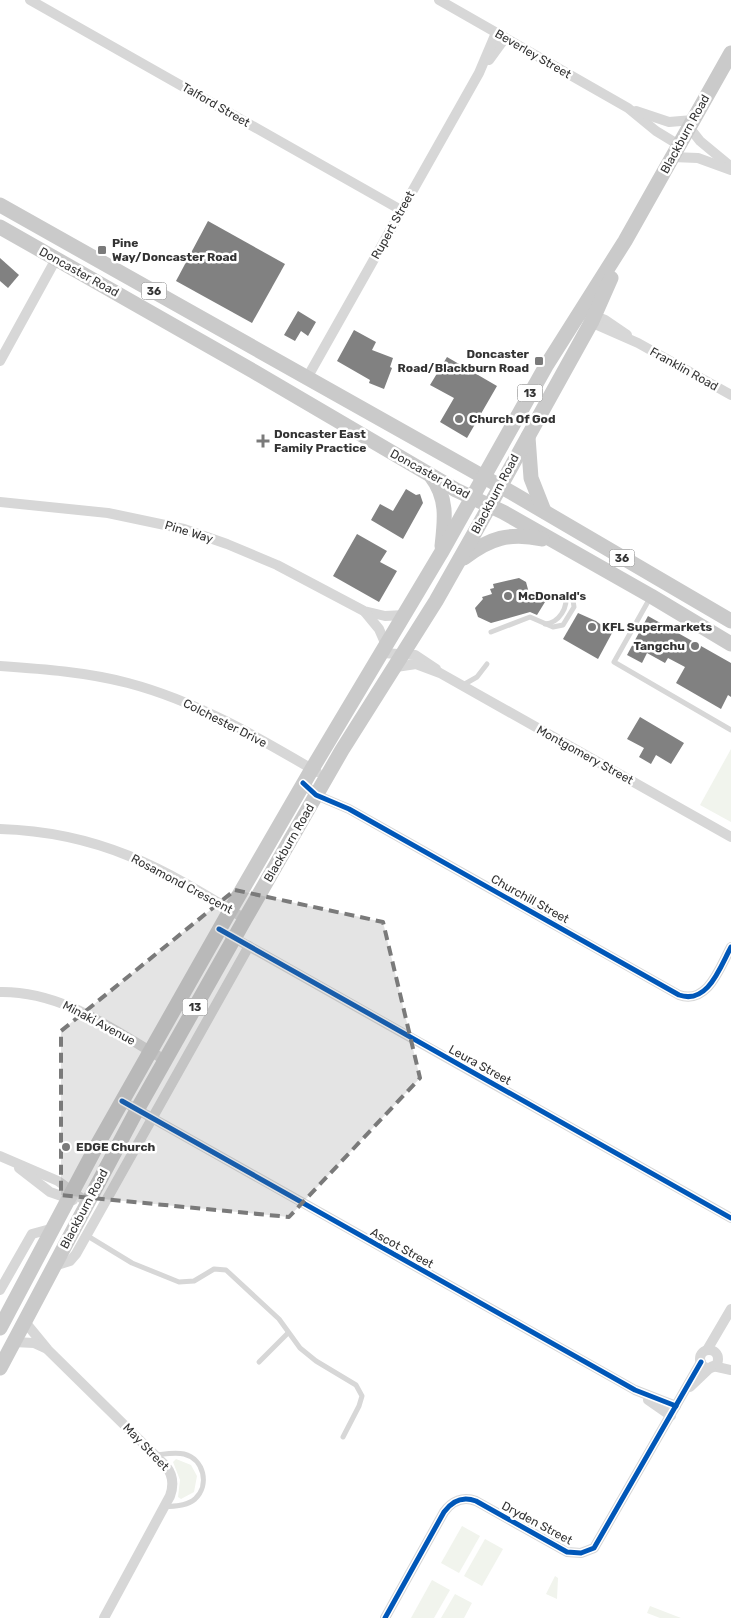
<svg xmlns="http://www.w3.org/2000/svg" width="731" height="1618" font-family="Rubik,sans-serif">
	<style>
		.green { fill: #f1f4ed }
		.building { fill: #818181 }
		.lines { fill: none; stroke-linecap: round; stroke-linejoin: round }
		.lane { stroke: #d7d7d7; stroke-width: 5 }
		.street { stroke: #d7d7d7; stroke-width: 10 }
		.primary { stroke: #cacaca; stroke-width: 15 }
		.cycleway-casing { stroke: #fff; stroke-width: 8 }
		.cycleway { stroke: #0057b8; stroke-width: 5 }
		.marked { fill: #7a7a7a; fill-opacity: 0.2; stroke: #7a7a7a; stroke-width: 4; stroke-dasharray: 10 6; stroke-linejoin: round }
		.poi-dot { fill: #7a7a7a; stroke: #fff; stroke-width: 2 }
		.labels { text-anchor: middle; stroke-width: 5; stroke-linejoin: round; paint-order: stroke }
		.shield { fill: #fff; stroke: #707070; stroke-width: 1 }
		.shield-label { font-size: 11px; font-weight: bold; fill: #333 }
		.street-label { font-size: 12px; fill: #333; stroke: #fff }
		.poi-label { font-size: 12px; font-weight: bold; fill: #333; stroke: #fff; text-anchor: start }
	</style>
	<rect width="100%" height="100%" fill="#fff"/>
	<g class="green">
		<polygon points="731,749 731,822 700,805"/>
		<polygon points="176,1459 191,1465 197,1476 194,1492 181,1499 178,1497 180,1480 173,1462"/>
		<polygon points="462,1526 480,1536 459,1573 441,1563"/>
		<polygon points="485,1539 503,1549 482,1586 464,1576"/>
		<polygon points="555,1576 558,1578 557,1599 546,1594"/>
		<polygon points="432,1580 450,1590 434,1618 411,1618"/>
		<polygon points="455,1594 472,1603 464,1618 441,1618"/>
		<polygon points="650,1606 681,1618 660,1618 647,1613"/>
	</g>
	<g class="building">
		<polygon points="208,221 285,264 252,323 176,281"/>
		<polygon points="0,258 19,275 8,288 0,281"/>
		<polygon points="298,311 316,322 308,336 301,331 295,341 284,335"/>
		<polygon points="354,330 376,342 372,350 393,358 390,367 392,368 384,389 369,383 370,380 337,361"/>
		<polygon points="447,357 497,386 467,438 440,422 454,398 430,385"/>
		<polygon points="406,489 416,495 420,494 423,503 403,539 371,520 380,504 393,511"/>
		<polygon points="357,534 387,551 380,562 397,571 379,602 333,576"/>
		<polygon points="519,578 526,582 529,593 539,590 542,592 545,602 537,615 530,612 491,623 478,617 475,608 483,599 482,597 492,594 490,589 494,588 493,584"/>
		<polygon points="578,613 596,621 612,633 598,659 563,639"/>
		<polygon points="648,616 731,663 731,697 728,695 721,709 676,683 685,667 668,658 665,663 647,653 642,663 627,655"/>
		<polygon points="640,717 684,743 671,764 656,755 651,764 639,757 644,748 627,739"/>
	</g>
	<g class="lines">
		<g class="lane">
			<polyline points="650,598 614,662 731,730"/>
			<path d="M 545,624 C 559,623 569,607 565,594"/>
			<polyline points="491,632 530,617 553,627 563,625 574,607 573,600 565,594"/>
			<polyline points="463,685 477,677 487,664"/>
			<polyline points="86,1235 132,1263 179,1282 194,1281 214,1269 226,1270 279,1319 300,1348 316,1361 356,1385 362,1396 359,1406 343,1437"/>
			<polyline points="259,1362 288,1333"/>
			<path d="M 156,1455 C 165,1454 175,1452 184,1454 C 204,1459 210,1485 195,1499 C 187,1506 175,1506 165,1507"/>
		</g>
		<g class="street">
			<polyline points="30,0 401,210"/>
			<polyline points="439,0 628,108 656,131 679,145"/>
			<polyline points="489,60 505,38"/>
			<polyline points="636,111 669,122 693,120"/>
			<polyline points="689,127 700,141 730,166"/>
			<polyline points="672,157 698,158 731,170"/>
			<polyline points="590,314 605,320 627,335"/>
			<polyline points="587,317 597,325 638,343 731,395"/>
			<polyline points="0,361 56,259"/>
			<polyline points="307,378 479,73 496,33"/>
			<polyline points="0,502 108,513 184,529 227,544 277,565 364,611 385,616 404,615"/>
			<polyline points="365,612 379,629 386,645"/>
			<polyline points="382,653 415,655 436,669"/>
			<path d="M 0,666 C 43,669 86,672 128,683 C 196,701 256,736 317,772"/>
			<polyline points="396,667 416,664 440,673 731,837"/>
			<path d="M 303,783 L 316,795 L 349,809 L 679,995 C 708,1005 720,967 731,947"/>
			<path d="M 0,829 C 100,832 163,868 245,919"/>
			<polyline points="229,935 731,1218"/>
			<path d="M 0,992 C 63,991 113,1030 165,1060"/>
			<polyline points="122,1101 635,1390 676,1406"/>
			<polyline points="0,1156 58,1181 88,1203"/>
			<polyline points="19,1168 50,1192 73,1200"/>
			<polyline points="54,1266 70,1261 76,1254 249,946"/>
			<polyline points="0,1290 32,1234 54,1228"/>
			<path d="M 25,1322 L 48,1350 L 166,1466 C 173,1475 174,1485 170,1496 L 104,1618"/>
			<polyline points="14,1342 34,1343 45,1348"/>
			<polyline points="707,1350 731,1309"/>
			<circle cx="709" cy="1359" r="9"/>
			<polyline points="713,1366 731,1370"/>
			<polyline points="690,1387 711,1367"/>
			<polyline points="648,1400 671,1416"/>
			<path d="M 385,1618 L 444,1512 C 452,1501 463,1496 476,1501 L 567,1552 L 581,1553 L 594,1548 L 701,1362"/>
		</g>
		<g class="primary">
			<polyline points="0,205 514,494 731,621"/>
			<polyline points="0,227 253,371 456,490 503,512 651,596 731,644"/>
			<polyline points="528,437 531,478 544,511"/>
			<path d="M 431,476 C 448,498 445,520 442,546"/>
			<path d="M 464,558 C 489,538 510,532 542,539"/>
			<polyline points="0,1328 95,1149 231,909 312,769 441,553 546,366 625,241 731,53"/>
			<polyline points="0,1368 137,1110 245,919 342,750 436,601 479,525 592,321 611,278"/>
		</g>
		<defs>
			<g id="cycleway">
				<path d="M 303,783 L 316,795 L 349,809 L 679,995 C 708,1005 720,967 731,947"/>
				<polyline points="219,929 731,1218"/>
				<polyline points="122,1101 635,1390 676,1406"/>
				<path d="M 385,1618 L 444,1512 C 452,1501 463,1496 476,1501 L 567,1552 L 581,1553 L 594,1548 L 701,1362"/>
			</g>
		</defs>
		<use href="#cycleway" class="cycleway-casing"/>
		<use href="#cycleway" class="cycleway"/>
	</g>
	<path class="marked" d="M 235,890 L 383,922 L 420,1078 L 289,1217 L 61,1195 L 61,1031 Z"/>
	<g class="poi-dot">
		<rect x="97" y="245" width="10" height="10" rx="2.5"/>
		<rect x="534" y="356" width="10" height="10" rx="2.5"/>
		<circle cx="459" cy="419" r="5"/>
		<path d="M260.5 433.5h5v5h5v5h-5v5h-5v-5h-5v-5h5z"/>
		<circle cx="508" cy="596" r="5"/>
		<circle cx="592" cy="627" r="5"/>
		<circle cx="695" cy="646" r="5"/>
		<circle cx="66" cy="1147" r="5"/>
	</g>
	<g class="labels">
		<g class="shield">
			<rect x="141.5" y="282.5" width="25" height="17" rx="4"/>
			<rect x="517.5" y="384.5" width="25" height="17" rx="4"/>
			<rect x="609.5" y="549.5" width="25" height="17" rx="4"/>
			<rect x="182.5" y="998.5" width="25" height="17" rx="4"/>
		</g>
		<g class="shield-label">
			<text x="154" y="295">36</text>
			<text x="530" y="397">13</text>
			<text x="622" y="562">36</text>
			<text x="195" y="1011">13</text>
		</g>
		<g class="street-label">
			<text transform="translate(533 54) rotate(30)" y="4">Beverley Street</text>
			<text transform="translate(216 105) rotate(30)" y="4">Talford Street</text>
			<text transform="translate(685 134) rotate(-61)" y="4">Blackburn Road</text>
			<text transform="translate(393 225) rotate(-61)" y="4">Rupert Street</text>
			<text transform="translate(79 272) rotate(29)" y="4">Doncaster Road</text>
			<text transform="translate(684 369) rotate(29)" y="4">Franklin Road</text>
			<text transform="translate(430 474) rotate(29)" y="4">Doncaster Road</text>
			<text transform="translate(495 494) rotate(-62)" y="4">Blackburn Road</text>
			<text transform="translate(189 532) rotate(17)" y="4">Pine Way</text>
			<text transform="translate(225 723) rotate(27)" y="4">Colchester Drive</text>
			<text transform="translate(585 755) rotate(29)" y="4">Montgomery Street</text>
			<text transform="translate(289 843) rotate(-60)" y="4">Blackburn Road</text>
			<text transform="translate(182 884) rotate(28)" y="4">Rosamond Crescent</text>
			<text transform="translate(530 899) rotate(29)" y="4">Churchill Street</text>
			<text transform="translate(99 1023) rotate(28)" y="4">Minaki Avenue</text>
			<text transform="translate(480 1065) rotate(29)" y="4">Leura Street</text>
			<text transform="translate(84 1209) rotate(-62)" y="4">Blackburn Road</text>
			<text transform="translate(402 1248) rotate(29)" y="4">Ascot Street</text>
			<text transform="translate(146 1447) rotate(46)" y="4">May Street</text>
			<text transform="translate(537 1523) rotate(28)" y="4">Dryden Street</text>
		</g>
		<g class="poi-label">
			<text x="112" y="247">Pine<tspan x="112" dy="14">Way/Doncaster Road</tspan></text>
			<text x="529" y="358" text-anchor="end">Doncaster<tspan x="529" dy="14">Road/Blackburn Road</tspan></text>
			<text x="469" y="423">Church Of God</text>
			<text x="274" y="438">Doncaster East<tspan x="274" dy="14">Family Practice</tspan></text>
			<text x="518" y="600">McDonald's</text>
			<text x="602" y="631">KFL Supermarkets</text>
			<text x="685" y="650" text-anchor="end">Tangchu</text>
			<text x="76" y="1151">EDGE Church</text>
		</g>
	</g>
</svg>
